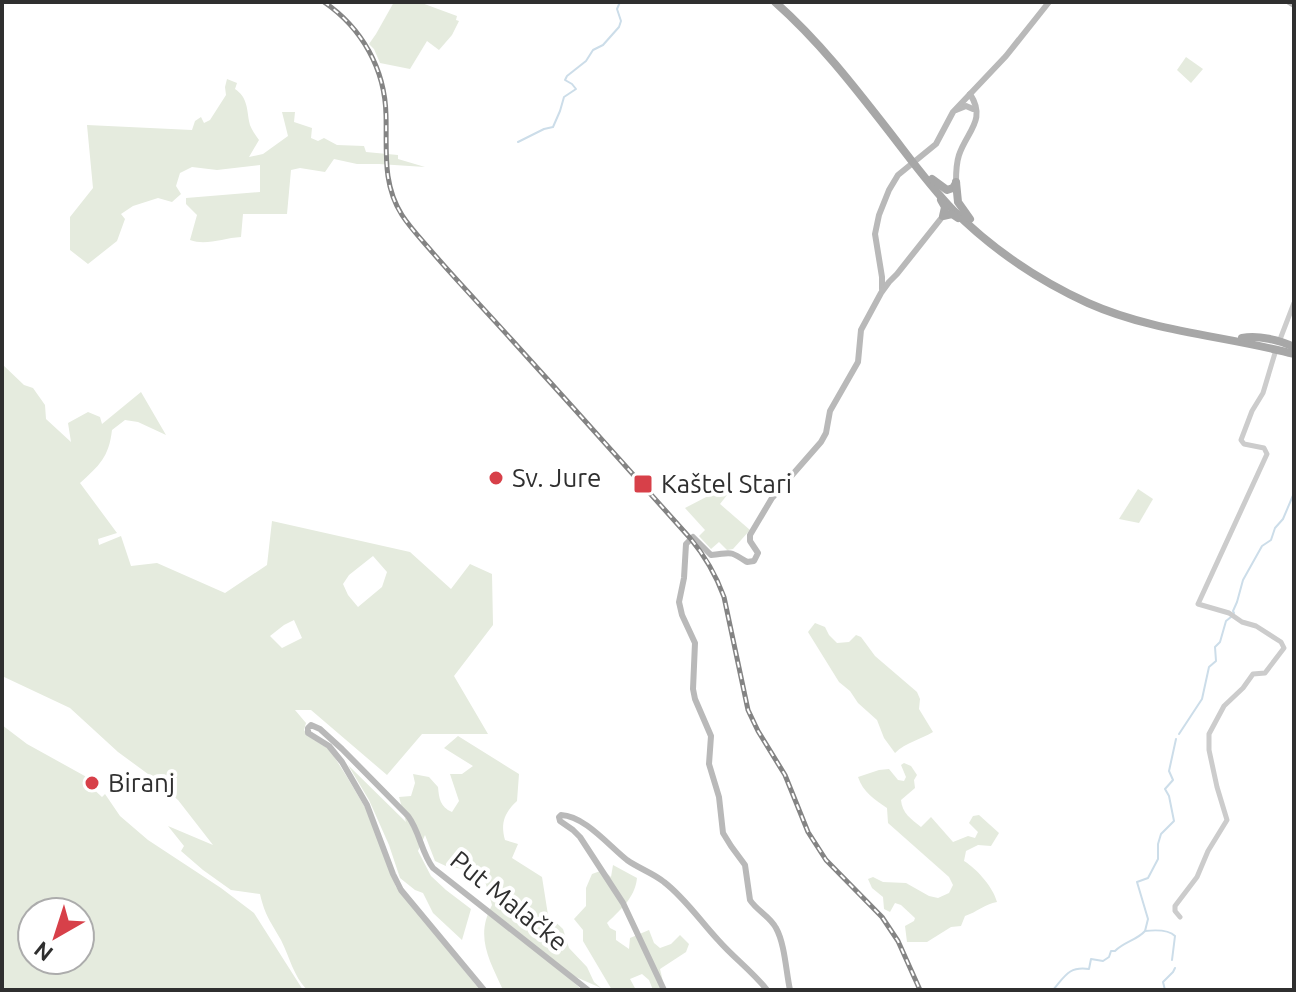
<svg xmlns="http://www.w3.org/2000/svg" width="1296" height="992" font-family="Ubuntu,sans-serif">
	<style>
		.green { fill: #e5ebde; fill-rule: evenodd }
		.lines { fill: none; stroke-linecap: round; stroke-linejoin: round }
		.stream { stroke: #ccdde9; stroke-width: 2 }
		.tertiary { stroke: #ccc; stroke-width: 5 }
		.secondary { stroke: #b9b9b9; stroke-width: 6 }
		.primary { stroke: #a7a7a7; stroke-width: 8 }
		.rail-casing { stroke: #848484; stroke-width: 5 }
		.rail { stroke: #fff; stroke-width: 2; stroke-dasharray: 6; stroke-linecap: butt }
		.poi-dot { fill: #d74049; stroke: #fff; stroke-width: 3 }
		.labels { text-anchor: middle; stroke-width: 8; stroke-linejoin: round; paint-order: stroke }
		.poi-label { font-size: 26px; fill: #2f2f2f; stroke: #fff; text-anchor: start }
		.street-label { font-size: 26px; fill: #2f2f2f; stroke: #fff }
	</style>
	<rect width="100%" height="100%" fill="#fff"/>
	<g class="green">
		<polygon points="394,2 419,2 457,16 456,20 459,21 452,35 439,50 427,41 410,69 380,63 374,49 369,44 376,34"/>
		<polygon points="1186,57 1203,69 1191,83 1177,70"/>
		<path d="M 227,79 L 237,83 L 235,89 C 247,97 247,108 249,121 C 250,128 255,134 259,140 L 249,157 L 263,154 L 288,136 L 282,112 L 295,112 L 294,122 L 312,128 L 311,138 L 318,141 L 324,138 L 337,145 L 364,146 L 366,152 L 398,155 L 398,159 L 425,167 L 379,164 L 357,164 L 334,159 L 325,172 L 300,168 L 291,170 L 287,214 L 243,214 L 241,237 C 223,238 206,246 190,240 L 197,215 L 186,204 L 186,198 L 260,192 L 260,165 L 217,170 L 192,167 L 180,173 L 176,186 L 181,194 L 172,202 L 158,198 L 133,206 L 121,214 L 125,219 L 117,241 L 88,264 L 70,250 L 70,217 L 93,188 L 87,125 L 192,130 L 195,121 L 201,117 L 204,123 L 210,120 L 226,95 L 225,87 Z"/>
		<path d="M 2,364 L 24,385 L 33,388 L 45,405 L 46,419 L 71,442 L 68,423 L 88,412 L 100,417 L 102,424 L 141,392 L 166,435 L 138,422 L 125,420 L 112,430 C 109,457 99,466 80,483 L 117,533 L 98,539 L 99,545 L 121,536 L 131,566 L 157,563 L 225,593 L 267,565 L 272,521 L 410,552 L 451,589 L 470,564 L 492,574 L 493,625 L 454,676 L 488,734 L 422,734 L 387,775 L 311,710 L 295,710 L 306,723 L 304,730 L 308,736 L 330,750 L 347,777 L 366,809 L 396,887 L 480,990 L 307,990 C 293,975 290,958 281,940 C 271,922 265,916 260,894 L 231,890 L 203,870 L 181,851 L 184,846 L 168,826 L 213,845 L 178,800 L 148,774 L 118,752 L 70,708 L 2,676 ZM 373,556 L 387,572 L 382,587 L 358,607 L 348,595 L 343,584 L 349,575 ZM 294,620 L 302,638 L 282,648 L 270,636 L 284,625 Z"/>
		<polygon points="721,482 728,482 734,486 720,504 750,530 733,549 727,550 719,542 711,549 699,536 705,530 685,508 710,495"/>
		<polygon points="1138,489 1153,499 1139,523 1119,519"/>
		<path d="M 815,623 L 825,627 L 829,635 L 837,643 L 849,642 L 856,635 L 861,637 L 875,656 L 917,692 L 920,699 L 919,709 L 933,732 C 920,740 906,742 895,753 L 884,738 L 877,720 L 858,703 L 850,691 L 839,682 L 808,632 Z"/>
		<path d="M 2,725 L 27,744 L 92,780 L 89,785 L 102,797 L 105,794 L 120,816 L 148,840 L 221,888 L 254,913 L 303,990 L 2,990 ZM 32,912 L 80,912 L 80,960 L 32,960 Z"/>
		<path d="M 458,736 L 519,774 L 517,801 C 505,812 500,823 505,840 L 518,844 L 512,858 L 542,877 L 548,915 L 563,929 L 569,948 L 587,967 L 594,982 L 601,988 L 560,970 L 582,990 L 503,990 C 489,959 475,937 492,905 L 485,881 L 473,870 L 448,867 L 435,861 L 425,835 L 418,851 L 431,876 L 446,890 L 471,909 L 462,940 L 433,913 L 423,893 L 415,890 L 400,878 L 389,845 L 369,800 L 348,765 L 406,822 L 399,797 L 411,796 L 415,783 L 413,774 L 429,777 L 438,787 C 439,798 440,807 452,812 L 459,801 L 450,774 L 462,774 L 473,766 L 444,748 Z"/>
		<path d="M 904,763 L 911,766 L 917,775 L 914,780 L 915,788 L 901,800 C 902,813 911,819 921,827 L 931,817 L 953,842 L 968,836 L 975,838 L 978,832 L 969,823 L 973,816 L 979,815 L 999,833 L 991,846 L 978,845 L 966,851 L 964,861 C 977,869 993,887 997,902 C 985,904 977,912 965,916 L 961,926 L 951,927 L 927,942 L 907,942 L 905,926 L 914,921 L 915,918 L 901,905 L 895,903 L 890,912 L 884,909 L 883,897 L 872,888 L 868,879 L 873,877 L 883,882 L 906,883 L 929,896 L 938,898 L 949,893 L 953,885 L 949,877 L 888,823 L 887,808 C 874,799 863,792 858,777 L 879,770 L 889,769 L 898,780 L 904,781 L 906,777 L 901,765 Z"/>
		<path d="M 613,865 L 637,878 C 635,898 620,910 607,923 L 610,928 L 616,931 L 616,940 L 629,949 L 630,938 L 649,930 L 654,943 L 660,948 L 671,944 L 680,935 L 689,944 L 686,952 L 660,969 L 665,990 L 653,990 L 649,980 L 642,974 L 630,979 L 636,990 L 612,990 L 583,941 L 583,930 L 574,919 L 586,906 L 586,888 L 592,874 L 603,870 L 611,877 Z"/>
	</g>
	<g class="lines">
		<g class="stream">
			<polyline points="518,142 544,129 553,127 560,111 564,97 576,89 572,84 565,80 567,76 586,61 593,50 603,45 619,27 621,21 617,9 620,2"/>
			<polyline points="1234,613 1233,611 1237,602 1243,580 1262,546 1271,540 1275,528 1283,519 1294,493"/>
			<polyline points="1179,734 1202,699 1209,667 1216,661 1215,647 1220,642 1226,621 1231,617"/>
			<path d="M 1172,960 L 1175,936 C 1168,929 1154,930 1145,931 L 1148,919 L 1137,882 L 1148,878 L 1158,859 L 1158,844 L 1161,834 L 1174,821 L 1169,796 L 1165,789 L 1173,780 L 1169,771 L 1176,739"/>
			<path d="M 1053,990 C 1065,976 1069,966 1089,969 L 1091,959 L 1103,961 L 1109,957 L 1111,951 L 1115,951 C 1124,942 1137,940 1145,931"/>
			<polyline points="1165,990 1163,982 1173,972 1175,968"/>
		</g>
		<g class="tertiary">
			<polyline points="1279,342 1294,303"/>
			<polyline points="1180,917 1175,911 1175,906 1197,877 1208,851 1227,820 1217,787 1209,750 1209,734 1224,706 1243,688 1253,674 1265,673 1284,648 1281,642 1256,626 1242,622 1229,613 1198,604 1267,454 1264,448 1244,444 1241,440 1252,411 1263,393 1275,353"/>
		</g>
		<g class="secondary">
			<polyline points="1289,2 1294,5"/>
			<polyline points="956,110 966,106 973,109"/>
			<path d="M 956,182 C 956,173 956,164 959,155 C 967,131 987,120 970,94"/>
			<polyline points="882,289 882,277 875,234 879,215 889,190 898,175 936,144 953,112 1006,56 1049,2"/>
			<path d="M 484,990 L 401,890 L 393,874 L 367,805 L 342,762 L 329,746 L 308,733 L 308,728 L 311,725 L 320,729 L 342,749 L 408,816 C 420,832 421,852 433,868 L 588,990"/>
			<path d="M 664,990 L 623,903 L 580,837 L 573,830 L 560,821 L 559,817 L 561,815 C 585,816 609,846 627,860 C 638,868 653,873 664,882 C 685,898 701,922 719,941 C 734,958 753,972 767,990"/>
			<path d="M 790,990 C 786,972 785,944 776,928 C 770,916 757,911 750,900 L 745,865 L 731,846 L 723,833 L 719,797 L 709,764 L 711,736 L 695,699 L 693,689 L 695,643 L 682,615 L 679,602 L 684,578 L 686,544 L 693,537 L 711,555 C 733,553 728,550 747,562 L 754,561 L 758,553 L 750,541 L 750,535 L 772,498 L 821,442 L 826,433 L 830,411 L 858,362 L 861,330 L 881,293 L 889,282 L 897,274 L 943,216"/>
		</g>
		<g class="primary">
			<path d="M 775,2 C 818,40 853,85 888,130 C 909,157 929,185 953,210 C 992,249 1038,280 1088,303 C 1153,332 1226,336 1294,354"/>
			<polyline points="932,179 947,190 953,188 956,183"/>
			<polyline points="956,182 958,202 970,219"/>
			<polyline points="941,200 945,207 943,216 952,214 958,218"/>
			<path d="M 1242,338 C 1258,335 1280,340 1294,347"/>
		</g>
		<defs>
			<path id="rail" d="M 324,2 C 362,28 385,69 386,115 C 387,150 382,184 402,215 C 411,229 423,241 433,253 C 458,282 485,310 511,339 C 571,405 631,472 690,538 C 705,556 716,575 724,597 L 748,710 L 758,731 L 785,775 L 808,832 L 826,860 L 882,917 L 898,941 L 920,990"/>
		</defs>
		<use href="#rail" class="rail-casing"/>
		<use href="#rail" class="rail"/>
	</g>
	<g class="poi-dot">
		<circle cx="496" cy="478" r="8"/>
		<rect x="633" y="474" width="20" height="20" rx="4"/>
		<circle cx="92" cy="783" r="8"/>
	</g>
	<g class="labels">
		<g class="poi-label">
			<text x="512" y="487">Sv. Jure</text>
			<text x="661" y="493">Kaštel Stari</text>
			<text x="108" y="792">Biranj</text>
		</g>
		<g class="street-label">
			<text transform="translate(509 901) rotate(39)" y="9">Put Malačke</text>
		</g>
	</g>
	<rect width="1296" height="992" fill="none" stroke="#2f2f2f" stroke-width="8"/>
	<g transform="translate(56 936) rotate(219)"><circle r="38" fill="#ffffff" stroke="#acacac" stroke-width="2"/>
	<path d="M0-6L14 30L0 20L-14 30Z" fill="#d74049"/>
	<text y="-12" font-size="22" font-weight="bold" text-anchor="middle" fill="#2f2f2f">N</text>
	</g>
</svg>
